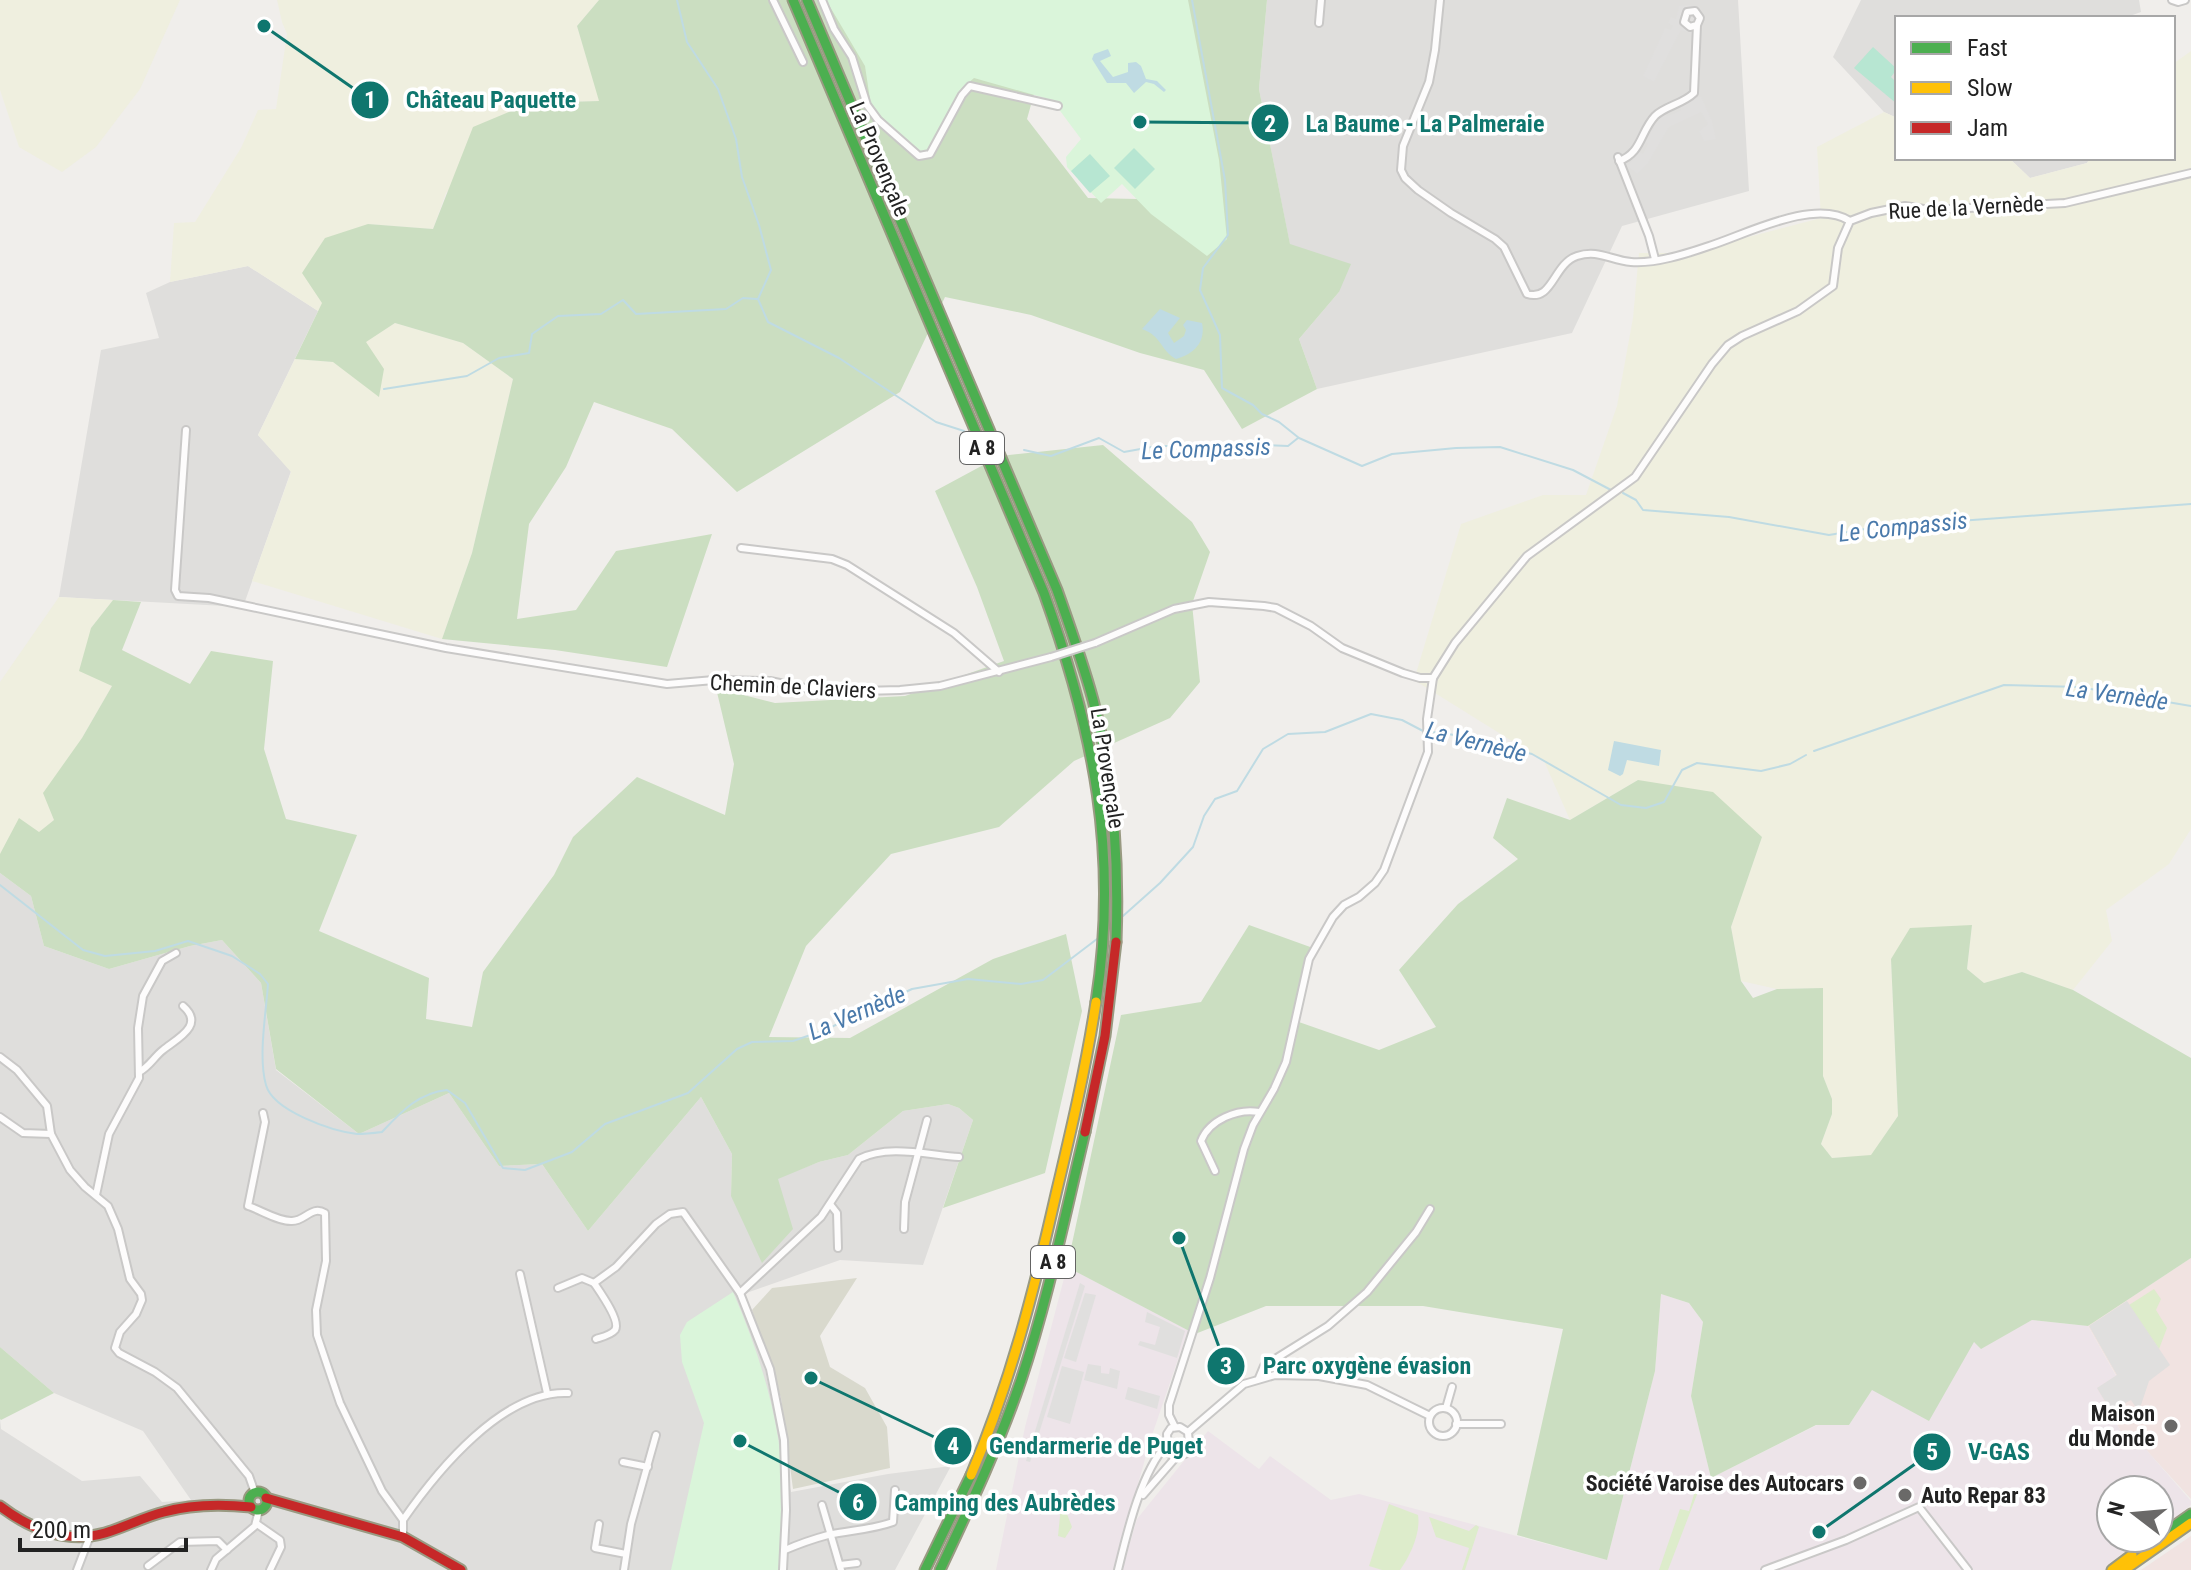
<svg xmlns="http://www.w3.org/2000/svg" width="2191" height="1570" font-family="'Roboto Condensed',sans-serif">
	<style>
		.residential { fill: #dfdedc }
		.commercial { fill: #f1e3e1 }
		.industrial { fill: #ede4e9 }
		.construction { fill: #d9d9cd }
		.farmland { fill: #efefdf }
		.grass { fill: #ddeccb }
		.forest { fill: #cbdec1 }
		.park { fill: #daf5da }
		.pitch { fill: #b7e6d2 }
		.parking { fill: #e0dfde }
		.water { fill: #bfdbe3 }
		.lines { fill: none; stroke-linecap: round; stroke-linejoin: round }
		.stream { stroke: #bfdbe3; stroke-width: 2 }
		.street-casing { stroke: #c9c8c7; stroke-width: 10 }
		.fast-casing { stroke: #999a82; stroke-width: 13 }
		.slow-casing { stroke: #999a82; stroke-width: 13 }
		.jam-casing { stroke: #999a82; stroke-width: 13 }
		.street { stroke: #fdfcfc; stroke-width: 6 }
		.fast { stroke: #4caf50; stroke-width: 9 }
		.slow { stroke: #ffc107; stroke-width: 9 }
		.jam { stroke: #c62828; stroke-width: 9 }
		.street-bridge-casing { stroke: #c9c8c7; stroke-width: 10; stroke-linecap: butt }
		.street-bridge { stroke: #fdfcfc; stroke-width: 6 }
		.poi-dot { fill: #6a6968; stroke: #fff; stroke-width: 3 }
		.labels { text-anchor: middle; stroke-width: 7; stroke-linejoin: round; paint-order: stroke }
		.shield { fill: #fff; stroke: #646464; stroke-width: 2 }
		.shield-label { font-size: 20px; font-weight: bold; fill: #222 }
		.street-label { font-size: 22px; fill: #222; stroke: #fff }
		.poi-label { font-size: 22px; font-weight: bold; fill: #222; stroke: #fff; text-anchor: end }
		.water-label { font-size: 24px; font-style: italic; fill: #4a7aab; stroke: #fff }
		.leader { fill: none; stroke: #0f766e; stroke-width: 3 }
		.callout-dot { fill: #0f766e; stroke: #fff; stroke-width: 3 }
		.mark-label { font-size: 24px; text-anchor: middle; font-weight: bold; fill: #fff }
		.callout-label { font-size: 24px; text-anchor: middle; font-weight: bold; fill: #0f766e; stroke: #fff; stroke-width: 7; stroke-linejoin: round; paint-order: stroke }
	</style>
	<rect width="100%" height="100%" fill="#f0eeeb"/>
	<g class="residential">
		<polygon points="1267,0 1738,0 1749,191 1622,226 1572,333 1317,389 1299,339 1339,292 1290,245 1259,89"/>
		<polygon points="1861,0 2139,0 2141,12 2124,18 1897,18 1897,118 1884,112 1833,57"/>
		<polygon points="2009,158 2090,158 2087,163 2030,178"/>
		<polygon points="248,266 318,311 258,435 291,471 243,607 59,597 101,350 159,338 146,293 170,282"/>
		<polygon points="0,873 31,896 44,946 109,969 190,946 222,940 261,983 276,1070 359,1134 449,1093 499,1166 542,1164 588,1231 701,1097 732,1154 731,1196 819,1162 848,1155 903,1111 948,1104 959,1108 973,1120 923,1265 840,1260 738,1296 764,1365 791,1492 888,1474 951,1466 895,1570 0,1570 0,1419 1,1429 82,1481 140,1476 162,1502 191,1500 143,1431 54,1393 0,1347"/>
	</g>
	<g class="commercial">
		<polygon points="2191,1258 2191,1499 2149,1453 2135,1434 2125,1438 2096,1388 2116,1375 2088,1326"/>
		<polygon points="2191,1536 2191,1570 2141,1570"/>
	</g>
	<g class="industrial">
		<polygon points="1067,1267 1188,1330 1150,1441 1114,1570 996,1570 1025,1427"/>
		<polygon points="1661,1294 1689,1303 1703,1322 1691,1396 1711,1478 1817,1425 1849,1425 1872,1390 1974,1342 1981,1348 2032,1320 2088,1326 2116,1376 2097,1388 2124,1437 2135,1434 2149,1453 2191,1501 2191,1505 2159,1530 2159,1490 2111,1490 2111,1538 2148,1538 2107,1570 1122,1570 1137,1519 1208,1431 1259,1469 1270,1456 1331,1500 1359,1494 1607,1560 1655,1371"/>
	</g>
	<polygon class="construction" points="857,1278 820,1336 830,1367 865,1388 887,1427 890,1468 793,1489 781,1398 752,1310 772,1288"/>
	<g class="farmland">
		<polygon points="0,0 180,0 140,89 96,147 62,172 19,147 0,90"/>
		<polygon points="277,0 599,0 577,26 600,101 530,103 446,193 433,229 368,224 318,311 248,266 170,282 174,223 195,222 241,148 258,110 276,109 287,34 282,22"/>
		<polygon points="2191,51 2191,829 2169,864 2106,910 2112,941 2073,990 2022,972 1984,983 1967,969 1972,925 1891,959 1898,1116 1871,1156 1832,1158 1821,1144 1832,1114 1832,1099 1823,1076 1823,988 1777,989 1741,981 1731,927 1762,837 1638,780 1570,820 1544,761 1414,680 1461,524 1543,495 1586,495 1617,406 1633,318 1639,253 1687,253 1821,218 1817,147 1884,112 1897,118 1897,158 2009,158 2030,178 2087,163 2090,158 2173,158 2173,64"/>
		<polygon points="395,323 463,343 513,379 472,553 442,639 252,581 291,472 258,435 295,359 333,362"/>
		<polygon points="59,597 113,600 91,628 112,686 82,738 54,820 40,832 0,854 0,682"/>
	</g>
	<g class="grass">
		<polygon points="2154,1289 2161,1299 2156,1310 2167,1328 2159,1349 2129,1305"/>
		<polygon points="1697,1484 1701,1484 1668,1570 1659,1570 1680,1509 1689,1511"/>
		<path d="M 1074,1501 L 1098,1509 C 1087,1507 1076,1506 1067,1514 L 1072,1527 L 1065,1538 L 1058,1536 L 1061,1506 Z"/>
		<path d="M 1389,1504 L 1418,1515 C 1421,1533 1410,1556 1400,1570 L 1382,1570 L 1369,1566 Z"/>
		<polygon points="1429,1517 1469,1531 1476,1525 1479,1527 1465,1570 1462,1570 1469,1548 1436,1537"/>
	</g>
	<g class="forest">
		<polygon points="599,0 1001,0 1049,40 1027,119 1088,198 1138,199 1154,0 1267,0 1259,89 1290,244 1351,264 1339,292 1299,339 1317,389 1242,429 1204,370 1140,353 1031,315 945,297 900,392 737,492 672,429 594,402 566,467 529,524 517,619 576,610 616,551 712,534 667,667 555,650 442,639 472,553 513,379 463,343 395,323 366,342 384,369 379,397 333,362 295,359 322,303 302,273 325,238 368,224 433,229 473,127 530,103 599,101 577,26"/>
		<polygon points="1103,445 1192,522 1210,552 1192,604 1200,682 1170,718 1074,761 999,827 891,854 806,946 769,1037 850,1038 993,959 1066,934 1082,1011 1045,1173 943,1208 973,1120 959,1108 948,1104 903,1111 848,1155 819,1162 778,1179 793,1229 762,1263 731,1196 732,1154 701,1097 588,1231 542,1164 499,1166 449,1093 359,1134 276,1069 261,983 222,940 190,946 109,969 44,946 31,896 0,873 0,854 19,818 39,832 54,820 43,793 82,738 112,686 79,671 91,628 113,600 141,602 122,650 190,684 211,651 273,661 264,749 286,819 357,835 319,931 429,978 426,1019 472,1027 483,972 554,875 573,837 637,777 725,815 734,764 716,688 775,703 905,696 1004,661 977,587 935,491 1000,456"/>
		<polygon points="1638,780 1713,792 1762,837 1731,927 1741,981 1753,998 1777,989 1823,988 1823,1076 1832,1099 1832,1114 1821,1144 1832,1158 1871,1155 1898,1116 1891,959 1910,928 1972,925 1967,969 1984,983 2022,972 2073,990 2191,1058 2191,1258 2088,1326 2032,1320 1981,1349 1974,1342 1929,1421 1872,1390 1849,1425 1816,1425 1711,1478 1691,1396 1703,1322 1689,1303 1661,1294 1655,1371 1607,1560 1517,1535 1563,1329 1423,1306 1266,1306 1195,1334 1067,1267 1121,1015 1201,1002 1249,925 1313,948 1296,1021 1379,1050 1436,1027 1399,970 1458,904 1518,859 1493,838 1507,798 1570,820"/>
		<polygon points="0,1347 54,1393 1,1420 0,1419"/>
	</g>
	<g class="park">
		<polygon points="826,0 1188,0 1219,160 1227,239 1207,256 1151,214 1122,184 1101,203 1067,167 1066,157 1081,139 1052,100 974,78 961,89 929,152 918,154 871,106 865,66"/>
		<path d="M 733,1292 C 772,1382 794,1471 779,1570 L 671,1570 L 704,1423 L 682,1362 L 680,1335 L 687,1322 Z"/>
	</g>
	<g class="pitch">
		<polygon points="1873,47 1897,69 1891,77 1897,83 1897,104 1854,68"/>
		<polygon points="1134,148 1155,169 1135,189 1114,168"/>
		<polygon points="1090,154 1110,176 1090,193 1071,171"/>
	</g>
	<g class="parking">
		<polygon points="1690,5 1701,10 1704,17 1698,71 1690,70 1694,38 1691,33 1681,30 1654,82 1643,76 1665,28 1671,30 1673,26 1668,23 1671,17 1676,19 1679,6"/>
		<polygon points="1701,96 1712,121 1716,139 1704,141 1699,131 1708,124 1701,112 1669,127 1648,163 1637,174 1627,166 1639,152 1643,154 1648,144 1645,142 1660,117 1665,113 1667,116 1673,114 1681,110 1680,107"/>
		<polygon points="1080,1283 1085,1286 1030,1462 1026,1461"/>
		<polygon points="1085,1293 1096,1295 1076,1362 1064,1358"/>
		<polygon points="2127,1301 2170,1365 2149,1381 2140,1408 2135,1406 2131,1400 2111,1411 2097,1388 2117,1375 2089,1326"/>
		<polygon points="1147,1312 1185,1331 1177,1358 1138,1345 1140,1341 1155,1345 1160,1327 1145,1322"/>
		<polygon points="1088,1364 1101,1366 1101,1373 1109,1374 1110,1368 1120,1371 1117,1389 1084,1380"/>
		<polygon points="1062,1366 1084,1372 1070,1424 1047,1417"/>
		<polygon points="1128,1387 1160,1396 1157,1409 1125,1399"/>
	</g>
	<g class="water">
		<polygon points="1108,49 1111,56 1100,61 1113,77 1128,72 1128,63 1136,62 1141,66 1146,79 1157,81 1166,90 1164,92 1154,84 1146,82 1134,93 1126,83 1107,83 1092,59 1094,54"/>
		<path d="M 1160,309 L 1180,318 L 1168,333 L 1174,343 L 1184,336 L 1186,330 L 1183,325 L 1187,320 L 1202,323 C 1206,342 1194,354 1176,359 C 1160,350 1162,336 1142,329 Z"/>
		<polygon points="1614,741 1661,750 1659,766 1627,760 1623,774 1620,776 1608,770"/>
	</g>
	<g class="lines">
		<g class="stream">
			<polyline points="677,0 687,42 718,89 736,139 742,177 759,225 771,270 758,299 768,322 839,358 936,422 964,431"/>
			<polyline points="1192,0 1225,180 1228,235 1203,268 1200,290 1220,335 1222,388 1253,405 1262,414 1279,422 1299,438 1362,466 1392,454 1456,448 1500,447 1573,470 1611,490"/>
			<polyline points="384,389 467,376 499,358 529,353 532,334 558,316 601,314 623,300 636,314 726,309 743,298 757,299"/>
			<polyline points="1024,450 1051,456 1099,438 1124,452 1157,446 1202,446 1224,451 1265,445 1288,446 1298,438"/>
			<polyline points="1623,493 1636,500 1643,510 1729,517 1829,535 1877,527 2191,504"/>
			<polyline points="1431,732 1445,733 1532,754 1621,805 1646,808 1664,802 1682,770 1697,763 1761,771 1790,764 1806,755"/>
			<polyline points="1814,751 2004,685 2079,687 2191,706"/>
			<path d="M 0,885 L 83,950 L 105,956 L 155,951 L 188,941 L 232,956 L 260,974 L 268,984 C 266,1014 258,1057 266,1085 C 273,1111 332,1131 357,1134 C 365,1134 374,1133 382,1132 C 401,1112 418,1093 447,1090 L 465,1103 L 503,1168 L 525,1170 L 572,1152 L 605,1124 L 688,1093 L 737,1049 L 752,1042 L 793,1041 L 825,1030 L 912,989 L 968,979 L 1021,984 L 1043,980 L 1097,939"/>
			<polyline points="1123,916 1160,883 1193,847 1204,816 1215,799 1237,791 1263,749 1288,734 1325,732 1371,714 1402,720 1425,732"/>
		</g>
		<defs>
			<g id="street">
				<polyline points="773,0 803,62"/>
				<polyline points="822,0 834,29 852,57 867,105 878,120 919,156 930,154 962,95 970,86 1058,106"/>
				<path d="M 1440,0 L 1435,50 L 1429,82 L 1403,146 L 1401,170 L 1405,178 L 1418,190 L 1451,213 L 1495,239 L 1504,247 L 1527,294 C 1553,302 1553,264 1577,256 C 1598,249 1610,260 1631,262 C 1655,264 1686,254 1709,246 C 1747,234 1814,198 1850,221"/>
				<polyline points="2172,0 2178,2 2185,0"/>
				<polyline points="1319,23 1321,0"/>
				<polyline points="1618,157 1649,236 1655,259"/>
				<path d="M 1619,161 C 1642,153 1640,132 1655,116 C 1665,106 1683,104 1694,93 L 1697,25 L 1700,18 L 1695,11 L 1687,12 L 1684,22 L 1690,27 L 1697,25"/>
				<polyline points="186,430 175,590 178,596 209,598 446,648 667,684 714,680 770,681 824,692 900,690 940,686 1051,657"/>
				<polyline points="741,548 832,559 847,565 954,633 999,672"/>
				<polyline points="1095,643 1174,609 1209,602 1264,606 1276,608 1311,626 1342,648 1403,673 1420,678 1433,678"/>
				<polyline points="0,1057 17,1070 47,1106 51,1134 70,1170 85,1187 108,1206 118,1229 130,1279 141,1294 142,1300 136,1314 120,1332 115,1348 119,1353 155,1372 177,1388 249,1476 255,1493"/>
				<path d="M 139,1072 C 149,1067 154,1057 163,1050 C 178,1038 205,1025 183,1006"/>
				<path d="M 263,1113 L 265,1122 L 248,1206 C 261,1210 277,1221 291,1221 C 305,1222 311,1205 325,1213 L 326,1261 L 316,1310 L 317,1335 L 340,1403 L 382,1491 L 403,1520 L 403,1537"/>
				<polyline points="0,1117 23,1133 51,1134"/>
				<path d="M 1215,1171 L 1201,1141 C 1209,1120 1238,1108 1259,1112"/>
				<polyline points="96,1195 109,1134 139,1078 138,1028 143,996 162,961 176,953"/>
				<polyline points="830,1204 837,1213 838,1248"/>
				<polyline points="904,1229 905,1202 927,1120"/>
				<polyline points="520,1274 547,1393"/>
				<polyline points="558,1288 582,1278 594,1283"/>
				<path d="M 740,1293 L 821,1217 L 859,1159 C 888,1144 928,1155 959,1157"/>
				<path d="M 596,1339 C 602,1337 611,1335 615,1330 C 621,1321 600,1292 594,1283 L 616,1267 L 656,1224 L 670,1214 L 683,1212 L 740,1293 L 770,1369 L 784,1440 L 786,1510 L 783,1570"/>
				<polyline points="1259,1378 1264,1366 1328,1326 1367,1292 1416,1232 1430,1209"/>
				<polyline points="1446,1408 1452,1387"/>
				<circle cx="1443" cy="1422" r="14"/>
				<polyline points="1456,1424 1501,1424"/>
				<polyline points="1175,1427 1169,1415 1169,1405 1210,1278 1244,1149 1253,1125 1274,1089 1286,1062 1309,959 1333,917 1344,905 1359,897 1375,883 1384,870 1428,752 1427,719 1433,678 1455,643 1527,556 1635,477 1712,364 1728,345 1742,336 1798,311 1833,286 1838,248 1850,221 1871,213 1905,206 1930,210 2065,203 2191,173"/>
				<polygon points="1180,1427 1188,1432 1189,1445 1185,1454 1176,1457 1168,1453 1167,1434 1171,1428"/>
				<polyline points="1188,1432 1244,1384 1275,1375 1319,1376 1367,1385 1430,1416"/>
				<polyline points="623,1462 648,1467"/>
				<polyline points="1143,1495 1176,1457"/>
				<polyline points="822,1505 841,1570"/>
				<path d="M 403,1520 C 437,1471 503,1390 568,1393"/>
				<polyline points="257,1524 280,1540 281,1547 270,1570"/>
				<polyline points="599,1524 595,1548 626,1554"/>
				<path d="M 785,1550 C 799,1544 813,1539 828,1535 C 850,1530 871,1530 893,1522 L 895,1490"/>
				<polyline points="840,1565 857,1563"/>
				<polyline points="148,1566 180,1542 218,1541 227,1550"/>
				<polyline points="77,1570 90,1536"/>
				<polyline points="211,1570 216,1559 255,1526 259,1510"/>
				<polyline points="624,1570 631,1524 656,1435"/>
				<path d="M 1118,1570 C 1127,1533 1141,1472 1167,1444"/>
				<polyline points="1765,1570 1846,1540 1919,1507 1968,1570"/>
			</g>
			<g id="fast">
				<path d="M 793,0 L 1044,593 C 1094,732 1119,855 1096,1002"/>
				<path d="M 807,0 L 1057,590 C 1070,627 1083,663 1093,700 C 1114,779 1119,861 1116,942"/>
				<circle cx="258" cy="1501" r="9"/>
				<polyline points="2167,1531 2191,1514"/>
				<polyline points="925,1570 971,1475"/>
				<path d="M 940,1570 C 969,1508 999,1445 1021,1380 C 1048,1299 1065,1215 1085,1132"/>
			</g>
			<g id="slow">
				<path d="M 971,1475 C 1010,1384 1034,1291 1056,1194 C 1071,1131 1086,1067 1096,1002"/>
				<polyline points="2112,1570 2132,1555"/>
				<polyline points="2124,1570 2191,1523"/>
			</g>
			<g id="jam">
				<polyline points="1085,1132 1105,1036 1116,942"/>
				<polyline points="266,1498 403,1537 461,1570"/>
				<path d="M 0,1506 C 30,1529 67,1544 105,1533 C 125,1527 144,1517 164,1512 C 192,1504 222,1504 251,1507"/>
			</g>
		</defs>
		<use href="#street" class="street-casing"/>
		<use href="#fast" class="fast-casing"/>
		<use href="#slow" class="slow-casing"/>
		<use href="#jam" class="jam-casing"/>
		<use href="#street" class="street"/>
		<use href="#fast" class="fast"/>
		<use href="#slow" class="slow"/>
		<use href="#jam" class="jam"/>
		<defs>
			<polyline id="street-bridge" points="1051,657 1095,643"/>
		</defs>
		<use href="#street-bridge" class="street-bridge-casing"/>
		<use href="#street-bridge" class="street-bridge"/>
	</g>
	<g class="poi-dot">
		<circle cx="2171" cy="1426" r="8"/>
		<circle cx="1860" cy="1483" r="8"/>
		<circle cx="1905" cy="1495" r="8"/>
	</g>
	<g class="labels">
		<g class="shield">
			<rect x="960" y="432" width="44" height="32" rx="6"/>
			<rect x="1031" y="1246" width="44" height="32" rx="6"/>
		</g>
		<g class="shield-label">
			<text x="982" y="455">A 8</text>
			<text x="1053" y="1269">A 8</text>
		</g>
		<g class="street-label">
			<text transform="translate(880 159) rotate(67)" y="8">La Provençale</text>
			<text transform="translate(1966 207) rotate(-3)" y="8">Rue de la Vernède</text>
			<text transform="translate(793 686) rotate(3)" y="8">Chemin de Claviers</text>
			<text transform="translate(1108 768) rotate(81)" y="8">La Provençale</text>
		</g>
		<g class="poi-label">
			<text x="2155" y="1421">Maison<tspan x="2155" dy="25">du Monde</tspan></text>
			<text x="1844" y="1491">Société Varoise des Autocars</text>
			<text x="1921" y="1503" text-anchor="start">Auto Repar 83</text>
		</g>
		<g class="water-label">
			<text transform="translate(1206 449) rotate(-2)" y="8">Le Compassis</text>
			<text transform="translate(1903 527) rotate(-6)" y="8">Le Compassis</text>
			<text transform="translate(2117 695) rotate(8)" y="8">La Vernède</text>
			<text transform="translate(1476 742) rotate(14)" y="8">La Vernède</text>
			<text transform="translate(857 1013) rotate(-23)" y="8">La Vernède</text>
		</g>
	</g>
	<path class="leader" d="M264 26L370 100M1140 122L1270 123M1179 1238L1226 1366M811 1378L953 1446M1819 1532L1932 1452M740 1441L858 1502"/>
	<g class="callout-dot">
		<circle cx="264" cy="26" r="8"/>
		<circle cx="1140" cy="122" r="8"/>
		<circle cx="1179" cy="1238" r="8"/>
		<circle cx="811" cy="1378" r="8"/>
		<circle cx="1819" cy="1532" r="8"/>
		<circle cx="740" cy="1441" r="8"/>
		<circle cx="370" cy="100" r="20"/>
		<circle cx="1270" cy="123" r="20"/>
		<circle cx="1226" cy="1366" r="20"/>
		<circle cx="953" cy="1446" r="20"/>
		<circle cx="1932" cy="1452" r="20"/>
		<circle cx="858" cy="1502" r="20"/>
	</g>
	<g class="mark-label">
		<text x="370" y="108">1</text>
		<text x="1270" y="132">2</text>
		<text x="1226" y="1374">3</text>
		<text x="953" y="1454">4</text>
		<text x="1932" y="1460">5</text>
		<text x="858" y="1511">6</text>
	</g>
	<g class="callout-label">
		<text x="491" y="108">Château Paquette</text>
		<text x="1425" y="132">La Baume - La Palmeraie</text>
		<text x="1367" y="1374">Parc oxygène évasion</text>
		<text x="1096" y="1454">Gendarmerie de Puget</text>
		<text x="1999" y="1460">V-GAS</text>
		<text x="1005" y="1511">Camping des Aubrèdes</text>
	</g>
	<rect x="1895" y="16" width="280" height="144" fill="#ffffff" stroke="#a7a7a7" stroke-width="2"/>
	<rect x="1911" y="42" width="40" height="12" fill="#4caf50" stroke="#a7a7a7" stroke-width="2"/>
	<text x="1967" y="56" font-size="24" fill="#222222">Fast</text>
	<rect x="1911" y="82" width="40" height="12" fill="#ffc107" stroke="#a7a7a7" stroke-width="2"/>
	<text x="1967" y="96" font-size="24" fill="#222222">Slow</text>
	<rect x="1911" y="122" width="40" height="12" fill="#c62828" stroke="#a7a7a7" stroke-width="2"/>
	<text x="1967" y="136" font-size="24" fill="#222222">Jam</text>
	<g transform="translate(2135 1514) rotate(286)"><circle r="38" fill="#ffffff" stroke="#a7a7a7" stroke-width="2"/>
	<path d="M0-6L14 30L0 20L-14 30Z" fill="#6a6968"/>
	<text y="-12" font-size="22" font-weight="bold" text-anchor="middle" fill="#222222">N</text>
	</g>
	<path d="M20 1538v12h166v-12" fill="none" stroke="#222222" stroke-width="4"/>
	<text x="32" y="1538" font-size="24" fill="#222222" stroke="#ffffff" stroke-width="6" paint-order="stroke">200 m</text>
</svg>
